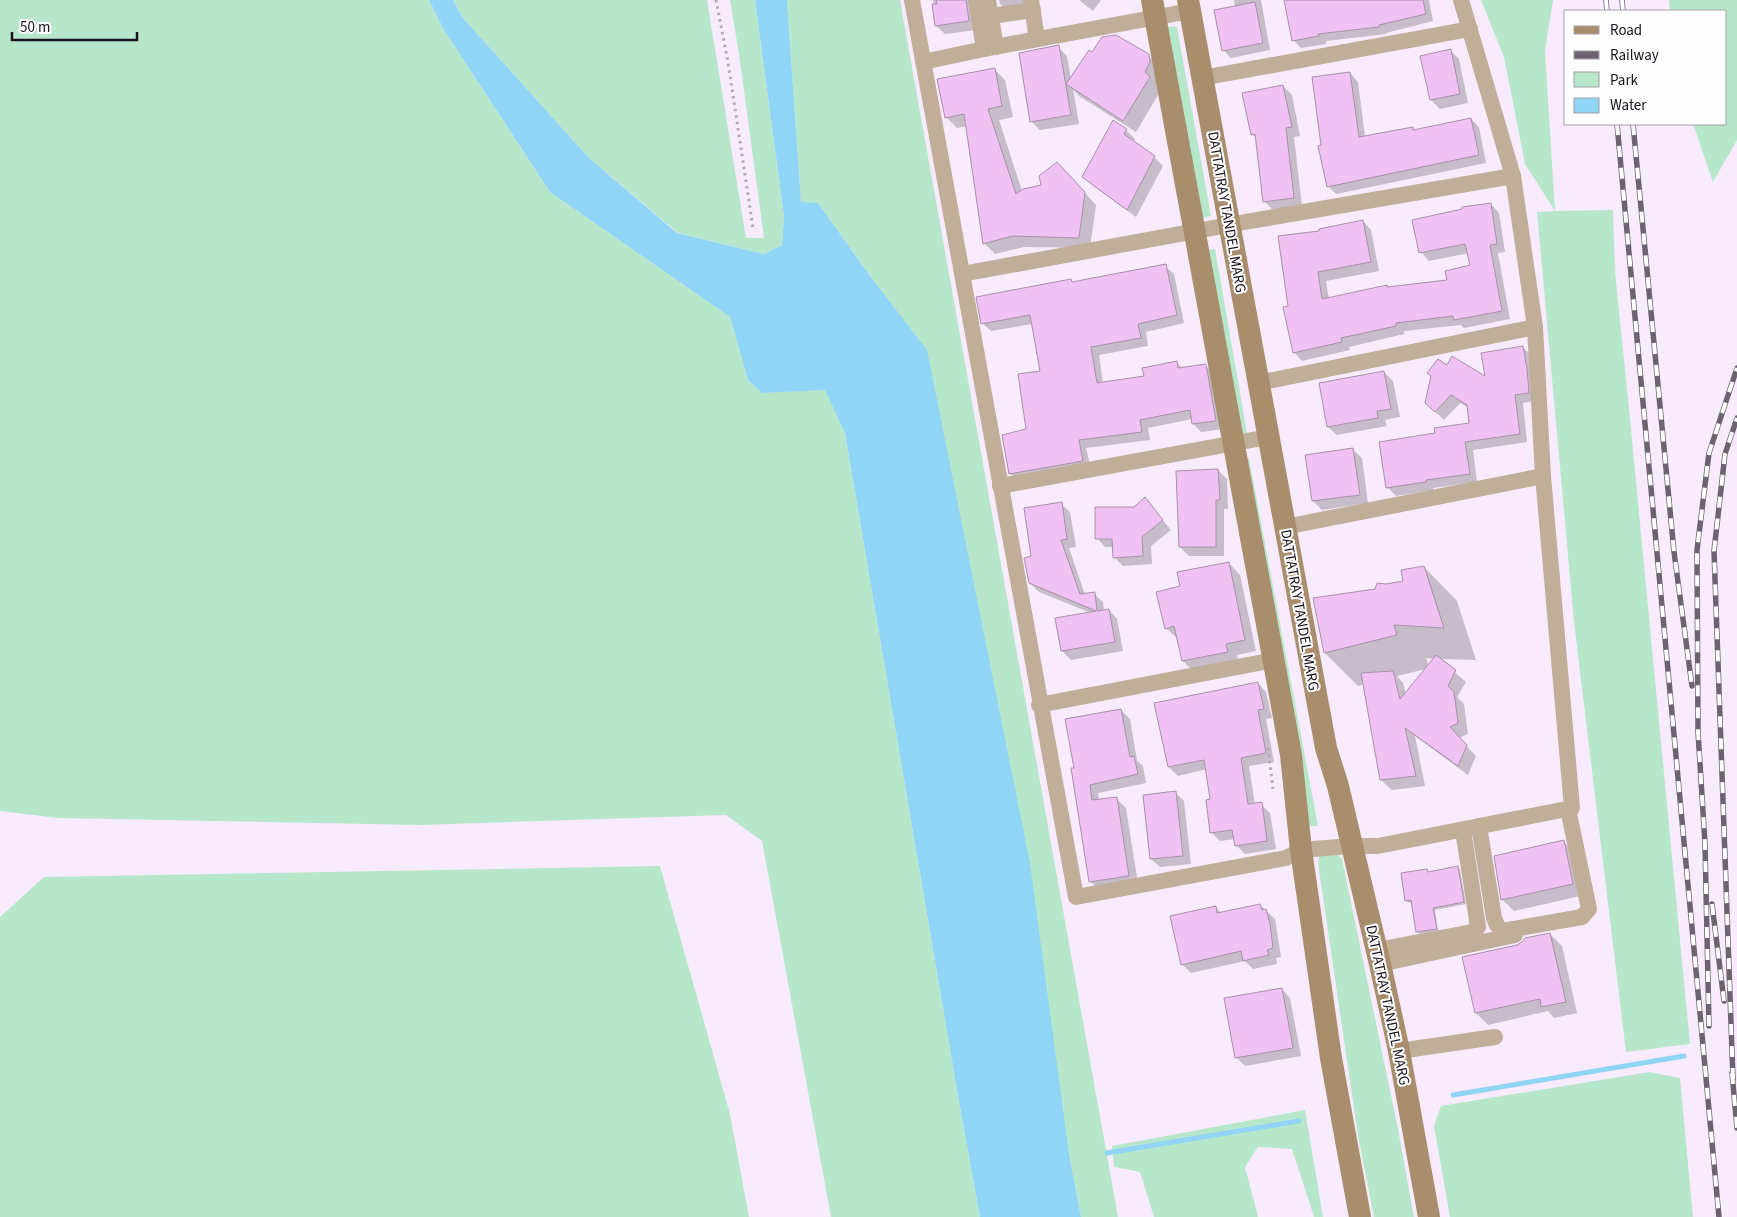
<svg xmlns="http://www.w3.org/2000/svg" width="1737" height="1217" font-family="'Source Sans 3',sans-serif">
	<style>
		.green { fill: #b7e7ca }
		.water { fill: #91d5f6 }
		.shadow { fill: #0003; fill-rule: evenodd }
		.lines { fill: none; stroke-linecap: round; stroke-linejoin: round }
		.stream { stroke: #91d5f6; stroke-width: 5 }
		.building { fill: #efc2f3; stroke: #a890a9 }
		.path { stroke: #b4a9b8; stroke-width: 3; stroke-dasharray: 2.5 4; stroke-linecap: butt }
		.street { stroke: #c1ae98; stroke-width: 16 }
		.secondary { stroke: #a98e6d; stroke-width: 22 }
		.rail-casing { stroke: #6c6370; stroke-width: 5.5 }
		.rail { stroke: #fdfdfd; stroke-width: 4; stroke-dasharray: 11; stroke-linecap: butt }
		.labels { text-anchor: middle; stroke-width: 4; stroke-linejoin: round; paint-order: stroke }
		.street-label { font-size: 15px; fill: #19121c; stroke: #fdfdfd }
	</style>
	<rect width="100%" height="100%" fill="#f8ebfd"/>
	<g class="green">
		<polygon points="0,0 429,0 444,30 550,192 730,317 748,380 762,393 825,389 845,433 958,1096 980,1217 831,1217 762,841 726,815 420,825 58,818 0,811"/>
		<polygon points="453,0 707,0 746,238 764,238 739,54 730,0 755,0 784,216 782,245 764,254 678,233 589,158 463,18"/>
		<polygon points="787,0 900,0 1118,1217 1081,1217 1069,1154 870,276 818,203 801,203"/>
		<polygon points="1481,0 1553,0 1545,51 1555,211 1613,210 1615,271 1630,419 1690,1044 1626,1052 1574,622 1537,212 1555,211 1525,164 1504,57"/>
		<polygon points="1669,0 1737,0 1737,140 1713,182 1693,124 1726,124 1726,11 1670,11"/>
		<polygon points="1164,26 1177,27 1211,216 1199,219"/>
		<polygon points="1215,249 1247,433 1238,433 1203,251"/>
		<polygon points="1249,458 1318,826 1309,826 1243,461"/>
		<polygon points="1335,851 1342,859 1398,1129 1414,1217 1374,1217 1358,1136 1318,863 1320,854"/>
		<polygon points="660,866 730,1114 749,1217 0,1217 0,917 44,877"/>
		<polygon points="1649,1072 1680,1078 1693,1217 1450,1217 1434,1126 1441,1106"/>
		<polygon points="1305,1110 1323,1217 1314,1217 1292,1149 1258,1147 1245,1167 1258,1217 1154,1217 1140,1172 1114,1167 1112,1146"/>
	</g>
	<polygon class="water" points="429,0 453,0 463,18 589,158 677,233 764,254 782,245 784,216 755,0 787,0 801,202 818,203 870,276 927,350 1030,863 1069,1154 1081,1217 980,1217 958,1096 845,433 825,390 762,393 748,380 730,317 550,192 444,30"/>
	<g class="shadow">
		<polygon points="933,0 979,0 977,30 945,34 936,26"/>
		<polygon points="999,0 1034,0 1009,13 1000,4"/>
		<polygon points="1079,0 1101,0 1093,11"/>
		<polygon points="1234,0 1261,0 1270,50 1231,58 1223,50 1235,7"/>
		<polygon points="1286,0 1429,0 1433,21 1386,33 1386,34 1326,41 1326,44 1301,48 1293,40"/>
		<polygon points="1058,47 1067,56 1071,79 1093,54 1148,55 1160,68 1161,74 1156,84 1161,90 1136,132 1079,96 1073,89 1079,124 1040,130 1031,121"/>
		<polygon points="1450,50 1459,59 1468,103 1440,109 1431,100"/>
		<polygon points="994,69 1005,80 1013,117 999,120 1022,191 1042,186 1068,174 1096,205 1090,248 1024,247 995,254 984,243 967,126 957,128 946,117"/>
		<polygon points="1350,73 1358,82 1365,137 1412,128 1415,131 1471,119 1479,127 1486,163 1336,194 1328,186 1323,146"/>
		<polygon points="1283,86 1292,95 1300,136 1294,137 1302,206 1273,210 1264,201 1257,139 1252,134"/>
		<polygon points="1126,130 1135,139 1133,142 1154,157 1163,166 1136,217 1092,185 1083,176"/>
		<polygon points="1491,204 1499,213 1505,252 1498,253 1510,319 1464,328 1461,325 1404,331 1404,334 1349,347 1350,350 1302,361 1294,352 1289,307 1320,232 1363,221 1371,230 1379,271 1326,281 1329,299 1386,286 1389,288 1448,281 1471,266 1469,253 1429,261 1421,252"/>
		<polygon points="1165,266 1174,274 1184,323 1146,332 1148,346 1099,355 1103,384 1145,377 1177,363 1182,368 1205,365 1214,374 1224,429 1201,432 1193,423 1192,419 1148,428 1150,440 1086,448 1091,469 1018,481 1010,473 1027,430 1041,372 1033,324 991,331 982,323 1071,280 1073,283"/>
		<polygon points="1523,347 1531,356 1536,401 1523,403 1527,442 1473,450 1477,482 1433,488 1434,490 1396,496 1387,487 1436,434 1471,424 1469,408 1460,403 1444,420 1426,403 1447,367 1486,378"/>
		<polygon points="1384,372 1393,381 1400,417 1385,420 1387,426 1337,435 1328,427"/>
		<polygon points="1353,450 1362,458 1368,503 1322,510 1313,501"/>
		<polygon points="1218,470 1227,479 1228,509 1224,509 1224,556 1189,556 1180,547"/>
		<polygon points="1145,499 1171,530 1151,546 1152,564 1123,566 1114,557 1114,547 1105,547 1097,538"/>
		<polygon points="1061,504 1070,512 1076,547 1069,548 1085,595 1094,594 1103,602 1104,611 1109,610 1117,619 1123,651 1071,660 1062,651 1091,613 1039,592 1030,583 1033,557"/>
		<polygon points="1229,563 1240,575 1256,651 1237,655 1239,664 1195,673 1183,661 1179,640 1166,628 1181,587"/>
		<path d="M 1424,567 L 1457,601 L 1476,660 L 1439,659 L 1466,682 L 1457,697 L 1464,704 L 1468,734 L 1459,738 L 1476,756 L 1468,775 L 1415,736 L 1425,786 L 1392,790 L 1381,780 L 1365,684 L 1358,686 L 1325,653 L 1376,590 L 1386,586 L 1405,582 ZM 1426,658 L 1435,659 L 1429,666 ZM 1426,669 L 1406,694 L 1403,683 L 1397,676 Z"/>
		<polygon points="1258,683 1266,692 1272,718 1266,719 1274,762 1249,766 1255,805 1261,804 1270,813 1276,849 1245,854 1236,845 1235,839 1220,841 1211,832 1211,800 1207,769 1178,776 1169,767 1156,704"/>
		<polygon points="1121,710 1130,719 1137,761 1143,766 1146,783 1098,793 1099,801 1117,799 1126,808 1138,884 1099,890 1090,881 1075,769"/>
		<polygon points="1175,792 1184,801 1191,864 1160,867 1151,859"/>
		<polygon points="1564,842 1576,854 1585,895 1514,911 1502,899"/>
		<polygon points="1458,867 1460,870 1466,904 1435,910 1438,931 1420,934 1417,932 1412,902 1409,903 1406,900 1426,870 1429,873"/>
		<polygon points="1260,905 1275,919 1281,957 1276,958 1277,964 1253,969 1245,961 1191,973 1182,964 1215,907 1221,913"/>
		<polygon points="1550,934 1562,946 1577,1013 1554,1018 1548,1011 1488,1025 1476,1013 1518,946"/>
		<polygon points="1282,989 1290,998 1301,1056 1245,1066 1236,1057"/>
	</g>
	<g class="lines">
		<g class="stream">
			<polyline points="1453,1095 1684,1056"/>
			<polyline points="1107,1153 1299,1121"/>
		</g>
	</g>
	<g class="building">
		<polygon points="936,0 966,0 969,21 935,26 932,4 937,4"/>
		<polygon points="1284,0 1423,0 1426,14 1379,25 1379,27 1318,34 1319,36 1292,41"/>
		<polygon points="1255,2 1263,43 1222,51 1214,10"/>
		<polygon points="1116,35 1149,54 1150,62 1145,72 1150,77 1123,121 1066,84 1089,50 1092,52 1102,37"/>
		<polygon points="1059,45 1071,115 1030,122 1019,53"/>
		<polygon points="1451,49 1460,94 1430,100 1420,56"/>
		<polygon points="995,68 1002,106 988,109 1016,194 1023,189 1041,185 1039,176 1057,162 1085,192 1079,238 1012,236 983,244 964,114 945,118 937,79"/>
		<polygon points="1350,72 1359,137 1413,127 1413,130 1471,118 1479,155 1327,187 1318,146 1321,145 1312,77"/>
		<polygon points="1283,85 1292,127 1286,128 1294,198 1263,202 1255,134 1251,135 1242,93"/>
		<polygon points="1113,120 1127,129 1124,134 1155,156 1127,210 1082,177"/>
		<polygon points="1491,203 1497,244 1490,245 1502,311 1454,320 1453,316 1396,323 1396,326 1341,338 1342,342 1293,353 1283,307 1288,306 1278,236 1319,231 1319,229 1363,220 1371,262 1318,272 1322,299 1387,285 1387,287 1447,280 1445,271 1470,265 1465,244 1419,253 1412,220 1462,209 1462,207"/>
		<polygon points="1166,264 1177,315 1138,324 1141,338 1091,347 1097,383 1144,376 1142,368 1177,361 1178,368 1206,364 1216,421 1192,424 1190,410 1140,420 1142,432 1079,440 1083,461 1009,474 1002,435 1026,429 1018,374 1040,371 1030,315 981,324 976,297 1071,279 1072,282"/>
		<polygon points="1523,346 1527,369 1529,393 1515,395 1520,434 1465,442 1470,474 1426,480 1426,482 1386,488 1379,442 1435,433 1434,428 1469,423 1467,405 1451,395 1435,412 1425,403 1431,376 1427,373 1438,359 1447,365 1452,356 1485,376 1481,353"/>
		<polygon points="1384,371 1391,409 1377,411 1378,418 1327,427 1319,383"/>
		<polygon points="1353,448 1360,495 1312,501 1305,455"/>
		<polygon points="1218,469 1220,500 1216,500 1216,547 1179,547 1176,471"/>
		<polygon points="1145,497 1163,520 1142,537 1143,556 1113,558 1112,539 1095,539 1095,507 1134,507"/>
		<polygon points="1062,502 1067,539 1061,540 1080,594 1095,592 1097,611 1109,609 1115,642 1061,651 1055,618 1096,611 1029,583 1024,558 1031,556 1024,508"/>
		<polygon points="1229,562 1245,640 1226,644 1228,652 1182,661 1174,626 1165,629 1156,592 1180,586 1177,572"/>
		<polygon points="1424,566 1444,628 1394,625 1397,635 1324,653 1313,598 1375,589 1377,583 1386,584 1403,581 1401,570"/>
		<polygon points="1436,655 1456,670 1448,686 1454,692 1458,723 1450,727 1467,745 1458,766 1405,728 1416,776 1380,780 1361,673 1393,671 1400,699"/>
		<polygon points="1258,682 1264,709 1258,710 1266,753 1241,758 1248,804 1262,802 1267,841 1235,846 1232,830 1210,833 1206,800 1210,799 1204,760 1168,767 1154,703"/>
		<polygon points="1121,709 1130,757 1134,756 1138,774 1090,785 1092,800 1117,797 1129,876 1089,882 1071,768 1074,768 1065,719"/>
		<polygon points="1176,791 1183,856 1150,859 1143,795"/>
		<polygon points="1564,840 1573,884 1501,900 1494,856"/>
		<polygon points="1458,866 1464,902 1433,908 1437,929 1416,932 1411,900 1405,901 1401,873 1427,869 1428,872"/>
		<polygon points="1260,904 1262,910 1266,909 1270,924 1273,948 1267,950 1269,955 1243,961 1241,951 1181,965 1170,916 1216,906 1217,913"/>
		<polygon points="1550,933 1566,1002 1541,1007 1540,999 1475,1013 1462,957 1517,945 1522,942 1525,938"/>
		<polygon points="1282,988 1293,1048 1235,1058 1224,998"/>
	</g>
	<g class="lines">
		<g class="path">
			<polyline points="716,0 728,62 753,228"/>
			<polyline points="1268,748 1273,789"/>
		</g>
		<g class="street">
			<polyline points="912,0 1076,897 1286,858 1301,850 1351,846 1378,846 1572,808 1543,476 1535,327 1513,176 1461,0"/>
			<polyline points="976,0 984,49"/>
			<polyline points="988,0 996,47"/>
			<polyline points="1031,0 1037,39"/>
			<polyline points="991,16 1033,10"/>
			<polyline points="923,62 984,49 1190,11"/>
			<polyline points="1202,78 1470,29"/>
			<polyline points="962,274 1245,222 1513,176"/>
			<polyline points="1258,383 1535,327"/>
			<polyline points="1000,486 1268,437"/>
			<polyline points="1285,527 1543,476"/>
			<polyline points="1039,705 1274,660"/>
			<polyline points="1479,826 1494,918 1497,925 1502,931 1582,917 1589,909 1568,809"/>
			<polyline points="1377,950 1472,932 1478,927 1463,830"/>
			<polyline points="1380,964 1515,935"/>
			<polyline points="1399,1051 1495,1037"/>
		</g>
		<g class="secondary">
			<polyline points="1152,0 1291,755 1301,850 1331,1058 1360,1217"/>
			<polyline points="1188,0 1326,748 1338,786 1380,964 1398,1046 1429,1217"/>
		</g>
		<defs>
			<g id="rail">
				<polyline points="1606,0 1607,11"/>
				<polyline points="1622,0 1623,11"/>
				<polyline points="1617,124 1719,1217"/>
				<polyline points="1633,124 1674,552 1692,686"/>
				<polyline points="1712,904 1724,1001"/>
				<polyline points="1709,1026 1705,844 1698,732 1697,550 1709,453 1737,368"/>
				<polyline points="1732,1073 1737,1128"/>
				<polyline points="1733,1079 1714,551 1725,454 1737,418"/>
			</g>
		</defs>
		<use href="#rail" class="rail-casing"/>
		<use href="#rail" class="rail"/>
	</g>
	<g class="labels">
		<g class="street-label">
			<text transform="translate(1227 212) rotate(80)" y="5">DATTATRAY TANDEL MARG</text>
			<text transform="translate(1300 610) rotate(80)" y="5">DATTATRAY TANDEL MARG</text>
			<text transform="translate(1388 1005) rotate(78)" y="5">DATTATRAY TANDEL MARG</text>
		</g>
	</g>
	<rect x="1564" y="10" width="162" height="115" fill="#fdfdfd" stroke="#a29fa3"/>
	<rect x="1574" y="26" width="25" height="8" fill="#a98e6d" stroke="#a29fa3"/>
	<text x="1610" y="35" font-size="15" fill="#19121c">Road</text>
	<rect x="1574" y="51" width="25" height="8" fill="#6c6370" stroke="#a29fa3"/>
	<text x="1610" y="60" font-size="15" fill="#19121c">Railway</text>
	<rect x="1574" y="72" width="25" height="15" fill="#b7e7ca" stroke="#a29fa3"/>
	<text x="1610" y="85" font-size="15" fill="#19121c">Park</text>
	<rect x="1574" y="98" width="25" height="15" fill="#91d5f6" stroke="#a29fa3"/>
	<text x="1610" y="110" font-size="15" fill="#19121c">Water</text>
	<path d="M12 32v8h125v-8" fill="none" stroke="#19121c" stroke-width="2.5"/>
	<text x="20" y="32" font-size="15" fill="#19121c" stroke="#fdfdfd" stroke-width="4" paint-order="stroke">50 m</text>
</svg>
